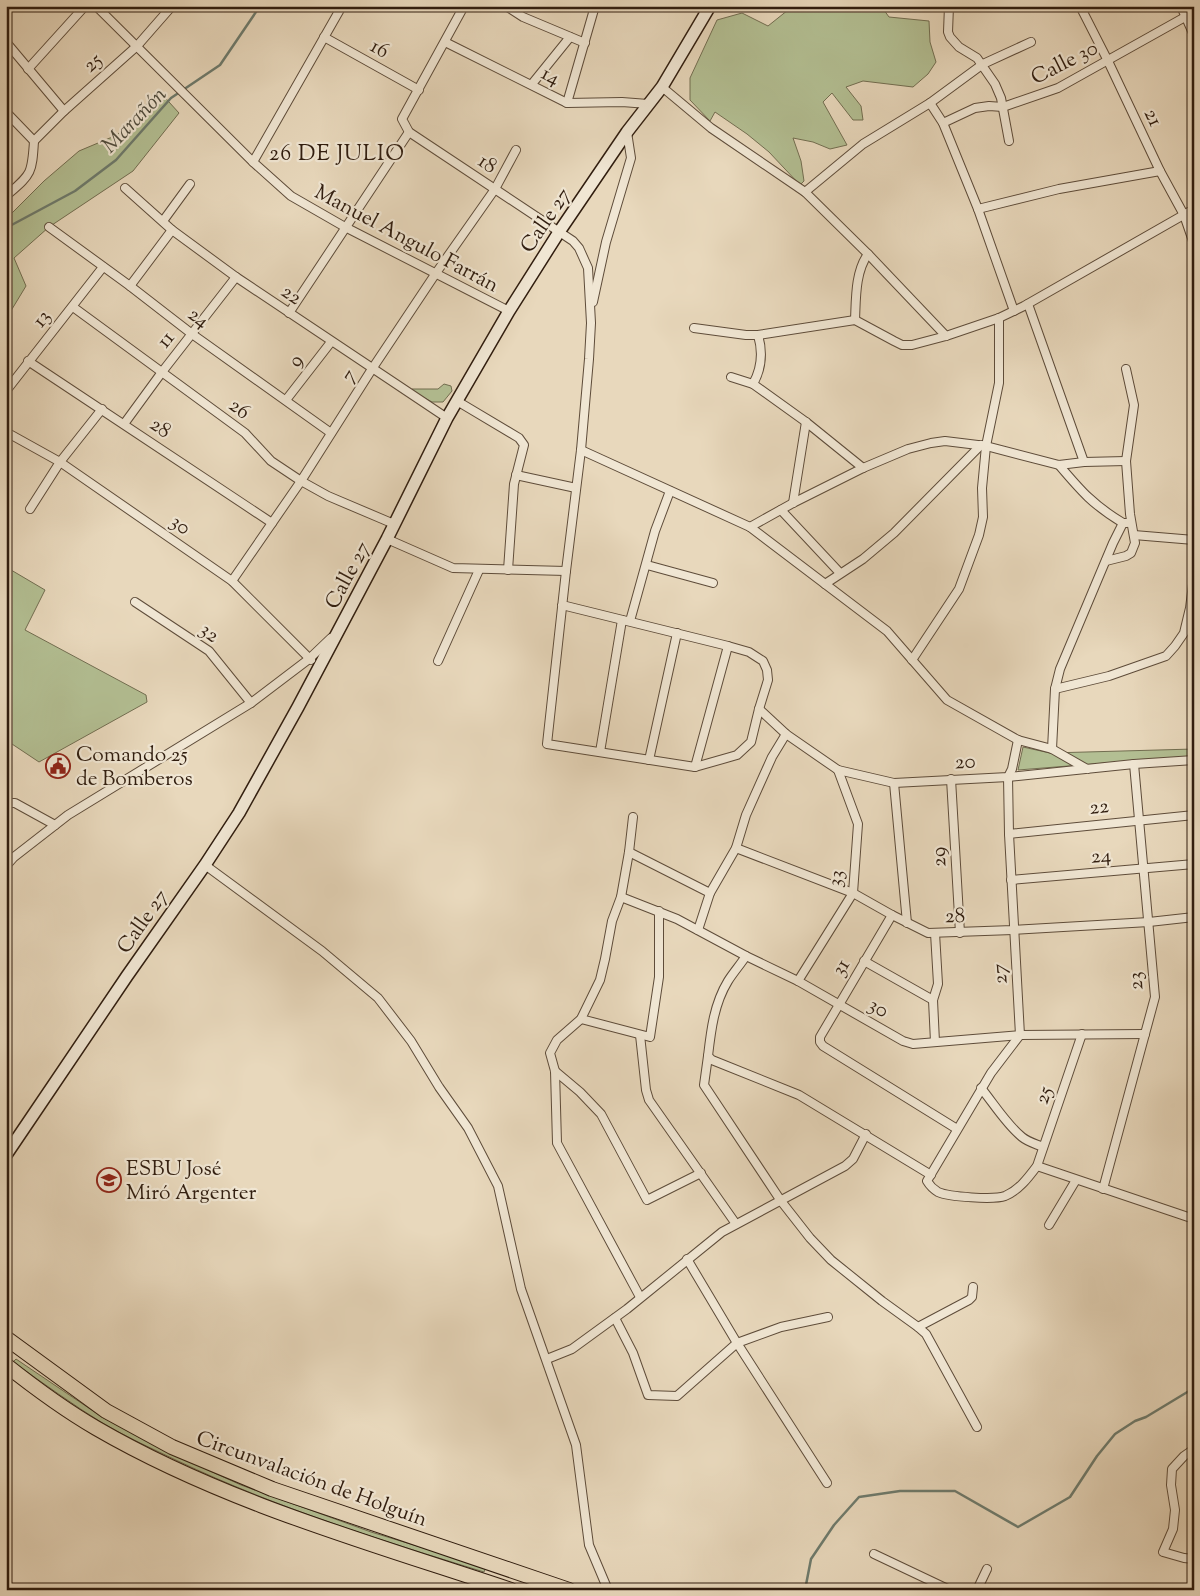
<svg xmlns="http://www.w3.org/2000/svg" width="1200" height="1596" font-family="'Sorts Mill Goudy',serif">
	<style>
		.green { fill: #b3bf93; stroke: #726e51 }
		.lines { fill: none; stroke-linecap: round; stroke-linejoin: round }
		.stream { stroke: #6e7b6d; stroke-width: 2.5 }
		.minor-casing { stroke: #5e4c3a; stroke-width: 10 }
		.tertiary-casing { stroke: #5e4c3a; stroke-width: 12 }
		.secondary-casing { stroke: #301d0f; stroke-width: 14 }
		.trunk-casing { stroke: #301d0f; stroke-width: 16 }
		.minor { stroke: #f0e6d3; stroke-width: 8 }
		.tertiary { stroke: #f0e6d3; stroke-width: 10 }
		.secondary { stroke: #f0e6d3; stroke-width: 11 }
		.trunk { stroke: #e8d8bc; stroke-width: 14 }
		.labels { text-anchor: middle; stroke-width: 4.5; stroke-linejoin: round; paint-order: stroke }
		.street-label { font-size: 21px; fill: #301d0f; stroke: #f0e6d3 }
		.poi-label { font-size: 21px; fill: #301d0f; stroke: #f0e6d3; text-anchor: start }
		.water-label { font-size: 22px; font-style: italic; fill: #4f4c3e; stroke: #f0e6d3 }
		.neighbourhood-label { font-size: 22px; letter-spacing: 1px; fill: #301d0f; stroke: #f0e6d3 }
	</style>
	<rect width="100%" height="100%" fill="#e8d8bc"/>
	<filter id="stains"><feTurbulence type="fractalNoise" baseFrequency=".004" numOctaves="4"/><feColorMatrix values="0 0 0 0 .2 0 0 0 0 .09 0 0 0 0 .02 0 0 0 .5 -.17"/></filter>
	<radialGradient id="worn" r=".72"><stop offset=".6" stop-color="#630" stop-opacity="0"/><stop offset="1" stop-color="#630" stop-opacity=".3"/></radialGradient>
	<g class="green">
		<polygon points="793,6 881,6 889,17 929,21 930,42 936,62 928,74 913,87 863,81 846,87 861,106 863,120 853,120 832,93 823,102 847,145 830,149 813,142 793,138 801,161 804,181 800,185 769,152 747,134 715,112 710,121 690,100 690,78 717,20 742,13 768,26"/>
		<polygon points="159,91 179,113 133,171 49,227 14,258 26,286 6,319 6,217 11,214 44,181 79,151 117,135"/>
		<polygon points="444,384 451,386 452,391 443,402 432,402 411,391 412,389 438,389"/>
		<polygon points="6,567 45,590 25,630 146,695 147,702 39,762 6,740"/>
		<polygon points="1023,747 1050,753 1194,749 1194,756 1018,770"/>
		<path d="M 16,1359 L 102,1417 L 175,1455 L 241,1485 L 371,1532 L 486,1567 L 484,1572 C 380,1540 277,1508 178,1461 C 153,1449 128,1438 104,1424 C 73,1405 43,1383 13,1362 Z"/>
	</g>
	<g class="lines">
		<g class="stream">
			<polyline points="6,228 75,191 116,160 171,98 220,65 260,6"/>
			<polyline points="805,1590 811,1559 834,1525 859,1497 900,1491 955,1491 1018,1527 1070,1497 1097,1456 1115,1434 1135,1421 1146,1417 1194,1388"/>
		</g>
		<defs>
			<g id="minor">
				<polyline points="96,6 253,162 291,196 345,227 509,311"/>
				<polyline points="464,6 402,119 409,132 573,241 579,248 588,268 591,323 589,359 581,450 566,571 547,744 695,767 737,755 751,742 759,709 768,680 767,670 763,661 749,652 728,646 562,605"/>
				<polyline points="506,6 523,17 585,43"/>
				<polyline points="949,6 948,32 950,37 959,47 977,58 995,84 1001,98 1009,141"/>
				<polyline points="1080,6 1107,59 1160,171 1184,215 1194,244"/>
				<polyline points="324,37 419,90"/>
				<polyline points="6,42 64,111"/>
				<polyline points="445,42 567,103 622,102 648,104"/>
				<polyline points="28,69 85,6"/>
				<polyline points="532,84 570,37"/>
				<polyline points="662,87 711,128 805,192 868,254 946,336"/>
				<polyline points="567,103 595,6"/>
				<polyline points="930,103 943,123 978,209 1014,311"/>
				<polyline points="6,112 34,141"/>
				<polyline points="943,123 975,108 989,106 1003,107 1058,88 1194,12"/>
				<polyline points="34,141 64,111 137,46 172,6"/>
				<polyline points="253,162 342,6"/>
				<polyline points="125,188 172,230 236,277 447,418"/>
				<polyline points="805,192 863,144 930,103 983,64 1031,42"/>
				<path d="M 6,196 C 31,174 32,175 34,141"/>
				<polyline points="978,209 1059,189 1160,171"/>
				<polyline points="163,221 190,184"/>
				<polyline points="49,227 130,286 192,334 331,433"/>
				<polyline points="130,286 172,230"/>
				<polyline points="593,302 606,242 631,158 627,132"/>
				<polyline points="1028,304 1084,462"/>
				<polyline points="73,307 245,433 271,461 301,481 328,496 394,524"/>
				<polyline points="289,313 409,132"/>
				<path d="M 855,320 C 856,299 855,272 868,254"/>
				<polyline points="694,328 746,335 758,335 855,320 894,341 902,345 912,345 946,336 999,318 1024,306 1194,209"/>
				<polyline points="28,361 272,523"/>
				<polyline points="731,377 753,384 806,422 863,468"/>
				<path d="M 753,384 C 762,368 763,352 758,335"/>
				<polyline points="6,391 103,267"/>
				<polyline points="286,400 331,342"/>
				<polyline points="457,401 519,438 524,445 514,484 508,570"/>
				<polyline points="124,424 162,372 236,277"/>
				<polyline points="6,432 60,462 232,581 311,660"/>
				<polyline points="581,450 750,527 887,631 947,700 1018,740 1052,749 1087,769"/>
				<path d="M 1059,465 C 1081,491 1093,505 1123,523 L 1127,523"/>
				<polyline points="516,475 576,488"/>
				<polyline points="793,503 806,422"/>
				<polyline points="30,509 60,462 102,409"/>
				<polyline points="781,510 840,573"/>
				<polyline points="750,527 793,503 863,468 908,449 931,443 945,441 986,446 1059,465 1084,462 1126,461"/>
				<polyline points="1134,535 1194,540"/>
				<polyline points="387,539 453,568 566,571"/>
				<polyline points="1106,561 1126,556 1131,553 1135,543 1130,514 1126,461 1134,405 1126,369"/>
				<polyline points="647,565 713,583"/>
				<polyline points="232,581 301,481 372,369 436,273 495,189 516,150"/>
				<polyline points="825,584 863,559 894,533 981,445"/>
				<polyline points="135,602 209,651 251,703"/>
				<polyline points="630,621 655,531 670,491"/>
				<polyline points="912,660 959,589 979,535 983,517 982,488 986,446 999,383 999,318"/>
				<polyline points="438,661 479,570"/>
				<polyline points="1055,689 1109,676 1166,656 1175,646 1184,633 1190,608 1194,576"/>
				<polyline points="759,709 786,734 838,770 894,783 1008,777 1134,764 1194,760"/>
				<path d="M 1018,740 L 1012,769 L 1008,777 L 1009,834 L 1020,1035 L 991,1073 L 927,1181 C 930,1186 933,1189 938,1192 C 949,1197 994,1200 1005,1196 C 1019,1190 1028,1178 1037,1166 L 1082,1034"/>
				<polyline points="1052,749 1055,689 1060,669 1113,543 1123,523"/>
				<polyline points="600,752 622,620"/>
				<polyline points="649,760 677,633"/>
				<polyline points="695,767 728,646"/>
				<polyline points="951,779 960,933"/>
				<polyline points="894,783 907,923"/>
				<polyline points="6,803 15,803 55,825"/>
				<polyline points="633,817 629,852 621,897 612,921 605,959 600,980 581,1019 557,1040 550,1053 555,1071 557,1143 640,1297"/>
				<polyline points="1009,834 1194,815"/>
				<polyline points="736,848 853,893 892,915 928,933 1013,930 1149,922 1194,917"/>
				<polyline points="629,852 710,893"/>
				<polyline points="205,865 322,951 378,998 411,1041 439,1087 468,1128 498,1186 521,1289 576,1445 589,1545 608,1590"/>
				<polyline points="6,866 14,857 68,815 251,703 309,659 331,638"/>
				<polyline points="1011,880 1194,864"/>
				<polyline points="621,897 677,919 746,956 798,981 903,1041 913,1044 1020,1035 1145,1034"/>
				<polyline points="892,915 820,1037 820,1042 823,1046 957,1129"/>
				<polyline points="698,930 710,893 736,848 746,815 772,757 786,734"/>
				<polyline points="935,933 938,984 933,1000 935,1042"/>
				<path d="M 746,956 C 740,965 733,973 728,981 C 714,1004 711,1030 708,1056 L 712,1060 L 799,1095 L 931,1175"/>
				<polyline points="864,961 933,1000"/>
				<polyline points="798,981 853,893 858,824 838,770"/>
				<polyline points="581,1019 650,1037 659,977 659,911"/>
				<polyline points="640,1035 646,1090 649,1100 736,1224"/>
				<polyline points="708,1056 704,1085 781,1201 810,1238 831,1260 882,1301 918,1327 926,1334 977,1427"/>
				<polyline points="555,1071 580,1092 601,1114 647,1200 701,1173"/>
				<path d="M 981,1088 C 994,1104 1006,1124 1022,1137 C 1028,1142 1036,1144 1043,1147"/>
				<polyline points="1037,1166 1194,1219"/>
				<polyline points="1103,1189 1155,997 1134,764"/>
				<polyline points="1049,1225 1076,1180"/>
				<polyline points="687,1259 737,1343 827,1483"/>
				<polyline points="615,1318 633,1353 648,1395 677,1396 737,1343 781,1327 828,1317"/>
				<polyline points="918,1327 969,1300 972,1297 973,1287"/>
				<polyline points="547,1359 572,1349 627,1309 722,1232 845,1166 853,1159 866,1134"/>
				<polyline points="1194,1449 1184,1456 1172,1469 1171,1485 1175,1510 1173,1529 1163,1552 1184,1558 1194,1559"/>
				<polyline points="874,1554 950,1590"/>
				<polyline points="977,1590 987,1569"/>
			</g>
			<polyline id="tertiary" points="1182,6 1194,33"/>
			<polyline id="secondary" points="6,1155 127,976 205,865 239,813 298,707 387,539 447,418 509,311 559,232 627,132 662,87 710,6"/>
			<g id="trunk">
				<polyline points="6,1338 106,1411 172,1447 272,1489 569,1590"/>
				<path d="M 6,1365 C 35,1388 65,1410 96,1428 C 225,1503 371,1543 511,1590"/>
			</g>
		</defs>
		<use href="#minor" class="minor-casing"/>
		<use href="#tertiary" class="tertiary-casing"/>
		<use href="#secondary" class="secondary-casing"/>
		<use href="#trunk" class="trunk-casing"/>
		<use href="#minor" class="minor"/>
		<use href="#tertiary" class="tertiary"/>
		<use href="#secondary" class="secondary"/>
		<use href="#trunk" class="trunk"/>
	</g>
	<defs>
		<symbol id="civic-ring" viewBox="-11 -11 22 22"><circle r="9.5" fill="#f0e6d3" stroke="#8f2418" stroke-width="1.5"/><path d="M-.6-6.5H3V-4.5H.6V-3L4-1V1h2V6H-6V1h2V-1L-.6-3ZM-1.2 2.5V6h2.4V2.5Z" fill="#8f2418"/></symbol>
		<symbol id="school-ring" viewBox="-11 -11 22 22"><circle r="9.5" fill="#f0e6d3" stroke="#8f2418" stroke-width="1.5"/><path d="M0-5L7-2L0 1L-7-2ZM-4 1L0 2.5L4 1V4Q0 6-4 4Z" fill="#8f2418"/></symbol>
	</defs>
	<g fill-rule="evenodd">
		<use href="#civic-ring" x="44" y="752" width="28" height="28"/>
		<use href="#school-ring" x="95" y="1166" width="28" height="28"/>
	</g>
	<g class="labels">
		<g class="street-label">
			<text transform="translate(380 48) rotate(29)" y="7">16</text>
			<text transform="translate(92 62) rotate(-42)" y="7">25</text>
			<text transform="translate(1064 62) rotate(-27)" y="7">Calle 30</text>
			<text transform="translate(551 75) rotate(27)" y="7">14</text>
			<text transform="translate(1154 117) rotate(65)" y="7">21</text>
			<text transform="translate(488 163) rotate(33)" y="7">18</text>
			<text transform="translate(545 220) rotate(-56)" y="7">Calle 27</text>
			<text transform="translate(407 238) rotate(28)" y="7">Manuel Angulo Farrán</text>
			<text transform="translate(292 294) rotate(34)" y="7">22</text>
			<text transform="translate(199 317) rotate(37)" y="7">24</text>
			<text transform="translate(41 318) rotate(-51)" y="7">13</text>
			<text transform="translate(165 339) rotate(-52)" y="7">11</text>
			<text transform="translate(295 360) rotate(-52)" y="7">9</text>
			<text transform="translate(348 375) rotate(-57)" y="7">7</text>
			<text transform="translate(240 408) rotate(37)" y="7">26</text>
			<text transform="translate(161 427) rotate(34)" y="7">28</text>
			<text transform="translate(181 524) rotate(35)" y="7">30</text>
			<text transform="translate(347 575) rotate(-62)" y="7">Calle 27</text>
			<text transform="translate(210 632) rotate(37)" y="7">32</text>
			<text transform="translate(965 761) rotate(-3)" y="7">20</text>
			<text transform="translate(1099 806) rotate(-6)" y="7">22</text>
			<text transform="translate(1101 855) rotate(-4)" y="7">24</text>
			<text transform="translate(938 857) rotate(-93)" y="7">29</text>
			<text transform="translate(835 878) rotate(-80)" y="7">33</text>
			<text transform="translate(955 915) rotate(-1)" y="7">28</text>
			<text transform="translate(142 921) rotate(-55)" y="7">Calle 27</text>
			<text transform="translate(840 967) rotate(-59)" y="7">31</text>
			<text transform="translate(999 974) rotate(-94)" y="7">27</text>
			<text transform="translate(1135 981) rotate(-94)" y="7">23</text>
			<text transform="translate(879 1007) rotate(29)" y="7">30</text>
			<text transform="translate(1043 1095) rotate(-71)" y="7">25</text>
			<text transform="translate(312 1478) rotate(20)" y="7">Circunvalación de Holguín</text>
		</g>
		<g class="poi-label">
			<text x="76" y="761">Comando 25<tspan x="76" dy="24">de Bomberos</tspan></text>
			<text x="126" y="1175">ESBU José<tspan x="126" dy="24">Miró Argenter</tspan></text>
		</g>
		<g class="water-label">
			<text transform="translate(133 119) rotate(-46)" y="8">Marañón</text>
		</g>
		<g class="neighbourhood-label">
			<text x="337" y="160">26 DE JULIO</text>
		</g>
	</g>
	<rect width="1200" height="1596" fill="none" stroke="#e8d8bc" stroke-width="25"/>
	<rect x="8" y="8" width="1185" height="1581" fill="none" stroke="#301d0f" stroke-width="2.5"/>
	<rect x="12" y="12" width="1175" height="1571" fill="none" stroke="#301d0f"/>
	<rect width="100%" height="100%" filter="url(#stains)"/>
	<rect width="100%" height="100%" fill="url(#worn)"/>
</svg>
